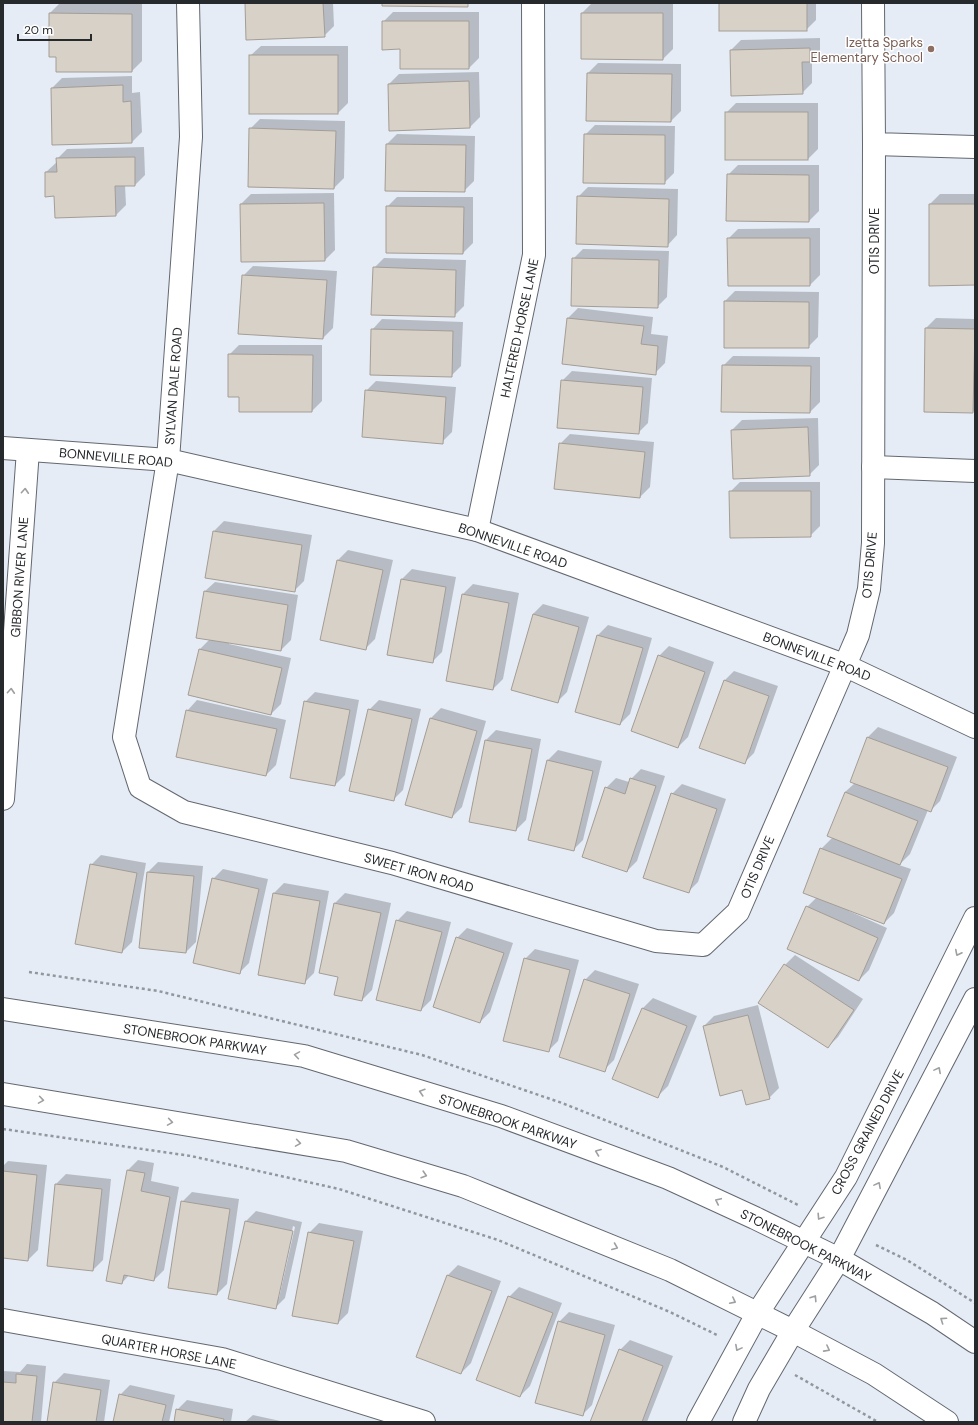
<svg xmlns="http://www.w3.org/2000/svg" width="978" height="1425" font-family="'DM Sans',sans-serif">
	<style>
		.shadow { fill: #0003; fill-rule: evenodd }
		.building { fill: #d8d1c8; stroke: #a49d96 }
		.lines { fill: none; stroke-linecap: round; stroke-linejoin: round }
		.minor-casing { stroke: #636870; stroke-width: 24 }
		.secondary-casing { stroke: #636870; stroke-width: 24 }
		.path { stroke: #92979d; stroke-width: 2.5; stroke-dasharray: 3 3; stroke-linecap: butt }
		.minor { stroke: #fff; stroke-width: 22 }
		.secondary { stroke: #fff; stroke-width: 22 }
		.oneway { stroke: #9e9fa0 }
		.education-dot { fill: #8d6e63; stroke: #fff; stroke-width: 1.5 }
		.labels { text-anchor: middle; stroke-width: 3; stroke-linejoin: round; paint-order: stroke }
		.education-label { font-size: 13px; fill: #785e54; stroke: #fff; text-anchor: end }
		.street-label { font-size: 13px; fill: #272a2d; stroke: #fff }
	</style>
	<rect width="100%" height="100%" fill="#e5ecf5"/>
	<g class="shadow">
		<polygon points="60,3 142,4 142,61 132,71 57,56 50,13"/>
		<polygon points="246,3 333,3 334,26 324,36"/>
		<polygon points="592,3 673,4 673,49 663,59 582,13"/>
		<polygon points="720,3 816,3 816,20 806,30"/>
		<polygon points="393,12 479,12 479,58 469,68 401,68 401,48 383,22"/>
		<polygon points="820,38 820,51 812,58 812,83 802,93 732,95 731,50 741,40"/>
		<polygon points="261,46 348,46 348,103 338,113 250,56"/>
		<polygon points="598,63 681,64 681,111 671,121 587,120 588,73"/>
		<polygon points="479,72 480,117 470,127 390,130 389,84 399,74"/>
		<polygon points="132,76 132,93 140,92 142,132 132,142 52,88 62,78"/>
		<polygon points="736,103 818,103 818,149 808,159 726,113"/>
		<polygon points="260,119 345,121 344,178 334,188 250,129"/>
		<polygon points="595,125 675,126 674,173 664,183 585,135"/>
		<polygon points="397,134 475,136 474,181 464,191 387,144"/>
		<polygon points="144,147 145,175 135,185 125,185 126,205 116,215 55,195 46,172 57,162 57,159 67,149"/>
		<polygon points="738,165 819,165 819,211 809,221 728,175"/>
		<polygon points="588,187 678,189 677,235 667,246 578,197"/>
		<polygon points="334,193 335,250 325,260 241,204 251,194"/>
		<polygon points="940,194 975,194 975,284 930,204"/>
		<polygon points="397,197 473,197 473,243 463,253 387,207"/>
		<polygon points="820,228 820,275 810,285 728,239 738,229"/>
		<polygon points="583,249 669,251 667,297 657,307 573,259"/>
		<polygon points="384,258 466,260 464,306 454,316 374,268"/>
		<polygon points="253,266 337,271 333,328 323,338 243,276"/>
		<polygon points="735,291 819,292 818,337 808,347 725,301"/>
		<polygon points="578,308 653,317 651,334 668,336 665,363 655,373 563,363 568,318"/>
		<polygon points="936,318 975,319 975,410 973,412 926,328"/>
		<polygon points="382,319 463,322 461,366 451,376 372,330"/>
		<polygon points="239,345 322,345 322,401 312,411 240,396 229,355"/>
		<polygon points="733,356 820,357 820,402 810,412 723,366"/>
		<polygon points="572,371 652,378 648,423 638,433 562,381"/>
		<polygon points="376,381 456,387 452,432 442,442 366,391"/>
		<polygon points="818,418 819,465 809,475 732,430 742,420"/>
		<polygon points="570,434 654,442 650,487 640,497 560,444"/>
		<polygon points="740,482 820,482 820,526 810,536 730,492"/>
		<polygon points="224,521 312,535 304,581 294,591 214,531"/>
		<polygon points="348,550 393,560 375,639 365,649 338,560"/>
		<polygon points="412,569 456,577 442,652 432,662 402,579"/>
		<polygon points="215,582 298,595 291,640 281,650 229,642 229,644 291,658 281,704 271,714 189,695 200,649 210,639 204,592"/>
		<polygon points="473,584 519,593 503,679 493,689 463,594"/>
		<polygon points="543,604 589,617 567,692 557,702 533,614"/>
		<polygon points="608,625 652,638 630,714 620,724 576,711 598,635"/>
		<polygon points="669,646 714,662 688,737 678,747 659,656"/>
		<polygon points="734,671 778,686 754,753 744,763 724,681"/>
		<polygon points="315,692 359,700 345,775 335,785 305,702"/>
		<polygon points="197,700 286,720 276,765 266,775 187,711"/>
		<polygon points="379,700 421,709 403,790 393,800 369,710"/>
		<polygon points="441,708 486,721 462,807 452,817 431,718"/>
		<polygon points="878,727 957,757 940,801 930,811 928,810 910,854 899,865 911,869 894,913 884,923 849,909 849,911 887,928 869,970 859,980 807,907 817,897 821,849 833,837 845,792 855,783 851,781 868,737"/>
		<polygon points="496,730 541,739 526,820 516,830 486,740"/>
		<polygon points="558,750 602,761 583,840 573,850 529,840 548,760"/>
		<polygon points="641,769 665,776 637,861 627,871 606,788 616,778 629,782 631,779"/>
		<polygon points="682,784 726,799 698,882 688,892 672,794"/>
		<polygon points="101,855 146,863 132,942 122,952 91,865"/>
		<polygon points="158,862 203,866 196,942 186,952 140,947 148,872"/>
		<polygon points="223,869 268,879 249,963 239,973 213,879"/>
		<polygon points="284,883 329,891 314,973 304,983 260,974 274,893"/>
		<polygon points="345,893 391,903 372,990 362,1000 339,976 335,903"/>
		<polygon points="407,911 451,922 431,1000 421,1010 377,999 397,921"/>
		<polygon points="467,928 513,943 490,1012 480,1022 457,938"/>
		<polygon points="535,949 579,960 558,1041 548,1051 525,959"/>
		<polygon points="795,955 863,999 838,1037 828,1047 785,965"/>
		<polygon points="595,970 639,984 614,1060 604,1070 585,980"/>
		<polygon points="653,998 697,1016 668,1086 658,1096 614,1079 643,1008"/>
		<polygon points="758,1005 779,1088 769,1098 704,1026 714,1016"/>
		<polygon points="138,1160 154,1163 151,1181 179,1187 164,1270 154,1280 129,1275 122,1283 128,1170"/>
		<polygon points="8,1161 47,1165 38,1250 28,1260 3,1257 3,1166"/>
		<polygon points="66,1174 111,1179 103,1260 93,1270 48,1265 56,1184"/>
		<polygon points="192,1192 239,1199 227,1284 217,1294 182,1202"/>
		<path d="M 256,1211 L 302,1222 L 285,1298 L 275,1308 L 246,1221 ZM 293,1226 L 295,1227 L 279,1298 L 277,1298 Z"/>
		<polygon points="319,1223 363,1231 348,1313 338,1323 309,1233"/>
		<polygon points="458,1265 501,1281 471,1363 461,1373 417,1356 448,1275"/>
		<polygon points="519,1287 562,1303 530,1386 520,1396 509,1297"/>
		<polygon points="569,1312 615,1325 592,1405 582,1415 559,1322"/>
		<polygon points="630,1340 673,1356 647,1422 591,1422 620,1350"/>
		<polygon points="27,1364 46,1366 41,1422 3,1422 3,1371 20,1372"/>
		<polygon points="64,1373 110,1380 104,1422 48,1422 54,1383"/>
		<polygon points="130,1385 175,1395 169,1422 114,1422 120,1395"/>
		<polygon points="187,1400 233,1409 231,1422 175,1422 177,1410"/>
		<polygon points="253,1415 285,1422 245,1422"/>
	</g>
	<g class="building">
		<polygon points="245,3 323,3 325,37 246,40"/>
		<polygon points="382,3 468,3 468,7 382,6"/>
		<rect x="719" y="3" width="88" height="28"/>
		<polygon points="49,13 132,14 132,72 56,72 56,57 49,57"/>
		<polygon points="581,13 663,13 663,60 581,59"/>
		<polygon points="382,21 469,21 469,69 400,69 400,49 382,50"/>
		<polygon points="810,48 810,62 802,62 803,94 731,96 730,50"/>
		<rect x="249" y="55" width="89" height="59"/>
		<polygon points="587,73 672,74 671,122 586,121"/>
		<polygon points="469,81 470,128 389,131 388,84"/>
		<polygon points="123,85 123,102 131,101 132,143 52,145 51,88"/>
		<rect x="725" y="112" width="83" height="48"/>
		<polygon points="249,128 336,131 334,189 248,187"/>
		<polygon points="584,134 665,135 665,184 583,183"/>
		<polygon points="386,144 466,145 465,192 385,191"/>
		<polygon points="135,157 135,186 115,186 116,216 55,218 54,196 45,197 45,172 57,172 56,158"/>
		<polygon points="727,174 809,175 809,222 726,221"/>
		<polygon points="577,196 669,199 668,247 576,244"/>
		<polygon points="324,203 325,261 241,262 240,204"/>
		<polygon points="929,204 975,204 975,285 929,286"/>
		<polygon points="386,206 464,207 463,254 386,253"/>
		<polygon points="727,238 810,238 810,286 728,286"/>
		<polygon points="572,258 659,260 658,308 571,306"/>
		<polygon points="373,267 456,270 455,317 371,315"/>
		<polygon points="242,275 327,280 323,339 238,334"/>
		<polygon points="724,301 809,302 809,348 724,348"/>
		<polygon points="567,318 644,326 641,344 658,346 656,375 562,364"/>
		<polygon points="925,328 975,329 973,413 924,412"/>
		<polygon points="371,329 453,331 452,377 370,375"/>
		<polygon points="228,354 313,355 312,412 239,412 239,397 228,397"/>
		<polygon points="722,365 811,366 810,413 721,412"/>
		<polygon points="561,380 643,387 639,434 557,428"/>
		<polygon points="365,390 446,397 443,444 362,437"/>
		<polygon points="808,427 810,476 733,479 731,430"/>
		<polygon points="559,443 645,452 640,498 554,489"/>
		<polygon points="729,491 811,491 811,537 730,538"/>
		<polygon points="213,531 302,545 295,592 205,578"/>
		<polygon points="337,560 383,570 366,650 320,640"/>
		<polygon points="401,579 446,587 433,663 387,655"/>
		<polygon points="204,591 288,605 281,651 196,638"/>
		<polygon points="462,594 509,603 493,690 446,681"/>
		<polygon points="533,614 579,627 558,703 511,690"/>
		<polygon points="597,635 643,648 620,725 575,712"/>
		<polygon points="199,649 282,668 271,715 188,695"/>
		<polygon points="658,655 705,672 678,748 631,731"/>
		<polygon points="724,680 769,696 745,764 699,748"/>
		<polygon points="304,701 350,710 335,786 290,778"/>
		<polygon points="368,709 412,719 394,801 349,791"/>
		<polygon points="186,710 277,729 266,776 176,757"/>
		<polygon points="430,718 477,731 452,818 405,805"/>
		<polygon points="867,737 948,767 931,812 850,782"/>
		<polygon points="485,740 532,749 516,831 469,822"/>
		<polygon points="547,760 593,771 574,851 528,840"/>
		<polygon points="630,778 656,786 627,872 582,857 605,787 625,794"/>
		<polygon points="845,792 918,821 900,865 827,836"/>
		<polygon points="671,793 717,809 689,893 643,878"/>
		<polygon points="820,848 902,879 884,924 803,893"/>
		<polygon points="90,864 137,873 122,953 75,944"/>
		<polygon points="147,872 194,876 186,953 139,948"/>
		<polygon points="212,878 259,889 240,974 193,963"/>
		<polygon points="273,893 320,901 305,984 258,975"/>
		<polygon points="334,903 381,913 362,1001 334,995 338,977 319,973"/>
		<polygon points="806,906 878,938 859,981 787,949"/>
		<polygon points="396,920 442,932 421,1011 376,1000"/>
		<polygon points="456,937 504,953 480,1023 433,1007"/>
		<polygon points="524,958 570,970 549,1052 503,1041"/>
		<polygon points="784,964 854,1010 828,1048 758,1003"/>
		<polygon points="584,979 630,994 605,1072 559,1057"/>
		<polygon points="642,1008 687,1026 658,1098 612,1079"/>
		<polygon points="748,1015 770,1099 746,1105 742,1090 720,1096 703,1026"/>
		<polygon points="127,1170 145,1173 141,1191 170,1197 154,1281 124,1275 122,1284 106,1281"/>
		<polygon points="3,1171 37,1175 28,1261 3,1258"/>
		<polygon points="55,1184 102,1189 93,1271 47,1266"/>
		<polygon points="181,1201 230,1209 217,1295 168,1288"/>
		<polygon points="245,1221 293,1231 276,1309 228,1299"/>
		<polygon points="308,1232 354,1241 338,1324 292,1316"/>
		<polygon points="447,1275 492,1291 461,1374 416,1357"/>
		<polygon points="508,1296 553,1313 520,1397 476,1380"/>
		<polygon points="558,1321 605,1335 583,1416 535,1403"/>
		<polygon points="619,1349 663,1366 642,1422 590,1422"/>
		<polygon points="16,1374 37,1376 32,1422 3,1422 3,1382 16,1383"/>
		<polygon points="53,1382 101,1390 96,1422 47,1422"/>
		<polygon points="119,1394 166,1405 162,1422 113,1422"/>
		<polygon points="176,1409 224,1419 223,1422 174,1422"/>
	</g>
	<g class="lines">
		<defs>
			<g id="minor">
				<polyline points="188,3 191,137 168,460 124,737 140,787 184,812 392,863 656,941 703,945 738,912 849,656 858,635 869,589 873,543 874,144"/>
				<polyline points="873,3 874,144 975,147"/>
				<polyline points="3,448 168,460 477,530 844,665 975,727"/>
				<polyline points="873,467 975,471"/>
				<polyline points="477,530 534,255 533,3"/>
				<polyline points="3,799 28,450"/>
				<polyline points="3,1320 222,1359 424,1422"/>
				<polyline points="698,1422 757,1314 846,1177 975,918"/>
				<polyline points="744,1422 759,1389 793,1331 839,1259 975,999"/>
			</g>
			<g id="secondary">
				<polyline points="3,1009 304,1056 501,1116 668,1178 755,1218 839,1259 932,1313 975,1342"/>
				<polyline points="3,1094 346,1151 463,1186 670,1270 793,1331 874,1374 947,1422"/>
			</g>
		</defs>
		<use href="#minor" class="minor-casing"/>
		<use href="#secondary" class="secondary-casing"/>
		<g class="path">
			<polyline points="29,972 158,991 422,1055 562,1103 723,1167 800,1206"/>
			<polyline points="3,1129 191,1156 339,1189 498,1240 670,1312 719,1336"/>
			<polyline points="876,1245 907,1260 975,1303"/>
			<polyline points="795,1375 878,1422"/>
		</g>
		<use href="#minor" class="minor"/>
		<use href="#secondary" class="secondary"/>
	</g>
	<defs><path id="oneway-chevron" d="M-2-3.5L2.5 0L-2 3.5" fill="none" stroke-width="1.6" stroke-linecap="round" stroke-linejoin="round"/></defs>
	<g class="oneway">
		<use href="#oneway-chevron" transform="translate(25 491) rotate(-86)"/>
		<use href="#oneway-chevron" transform="translate(11 691) rotate(-86)"/>
		<use href="#oneway-chevron" transform="translate(958 953) rotate(117)"/>
		<use href="#oneway-chevron" transform="translate(297 1055) rotate(-171)"/>
		<use href="#oneway-chevron" transform="translate(938 1070) rotate(-62)"/>
		<use href="#oneway-chevron" transform="translate(422 1092) rotate(-163)"/>
		<use href="#oneway-chevron" transform="translate(41 1100) rotate(9)"/>
		<use href="#oneway-chevron" transform="translate(170 1122) rotate(9)"/>
		<use href="#oneway-chevron" transform="translate(298 1143) rotate(9)"/>
		<use href="#oneway-chevron" transform="translate(598 1152) rotate(-159)"/>
		<use href="#oneway-chevron" transform="translate(424 1175) rotate(17)"/>
		<use href="#oneway-chevron" transform="translate(878 1185) rotate(-62)"/>
		<use href="#oneway-chevron" transform="translate(718 1201) rotate(-155)"/>
		<use href="#oneway-chevron" transform="translate(820 1217) rotate(123)"/>
		<use href="#oneway-chevron" transform="translate(615 1247) rotate(22)"/>
		<use href="#oneway-chevron" transform="translate(814 1298) rotate(-57)"/>
		<use href="#oneway-chevron" transform="translate(733 1301) rotate(27)"/>
		<use href="#oneway-chevron" transform="translate(943 1320) rotate(-146)"/>
		<use href="#oneway-chevron" transform="translate(738 1348) rotate(118)"/>
		<use href="#oneway-chevron" transform="translate(827 1349) rotate(28)"/>
	</g>
	<circle class="education-dot" cx="931" cy="49" r="4"/>
	<g class="labels">
		<g class="education-label">
			<text x="923" y="47">Izetta Sparks<tspan x="923" dy="15">Elementary School</tspan></text>
		</g>
		<g class="street-label">
			<text transform="translate(874 241) rotate(-90)" y="5">OTIS DRIVE</text>
			<text transform="translate(519 328) rotate(-78)" y="5">HALTERED HORSE LANE</text>
			<text transform="translate(173 386) rotate(-86)" y="5">SYLVAN DALE ROAD</text>
			<text transform="translate(116 457) rotate(5)" y="5">BONNEVILLE ROAD</text>
			<text transform="translate(513 545) rotate(19)" y="5">BONNEVILLE ROAD</text>
			<text transform="translate(869 565) rotate(-85)" y="5">OTIS DRIVE</text>
			<text transform="translate(19 577) rotate(-86)" y="5">GIBBON RIVER LANE</text>
			<text transform="translate(817 656) rotate(21)" y="5">BONNEVILLE ROAD</text>
			<text transform="translate(757 867) rotate(-67)" y="5">OTIS DRIVE</text>
			<text transform="translate(419 872) rotate(16)" y="5">SWEET IRON ROAD</text>
			<text transform="translate(195 1039) rotate(9)" y="5">STONEBROOK PARKWAY</text>
			<text transform="translate(508 1121) rotate(19)" y="5">STONEBROOK PARKWAY</text>
			<text transform="translate(867 1132) rotate(-62)" y="5">CROSS GRAINED DRIVE</text>
			<text transform="translate(806 1245) rotate(27)" y="5">STONEBROOK PARKWAY</text>
			<text transform="translate(169 1351) rotate(11)" y="5">QUARTER HORSE LANE</text>
		</g>
	</g>
	<rect width="978" height="1425" fill="none" stroke="#272a2d" stroke-width="8"/>
	<path d="M18 34v6h73v-6" fill="none" stroke="#272a2d" stroke-width="2"/>
	<text x="24" y="34" font-size="12" fill="#272a2d" stroke="#ffffff" stroke-width="3" paint-order="stroke">20 m</text>
</svg>
